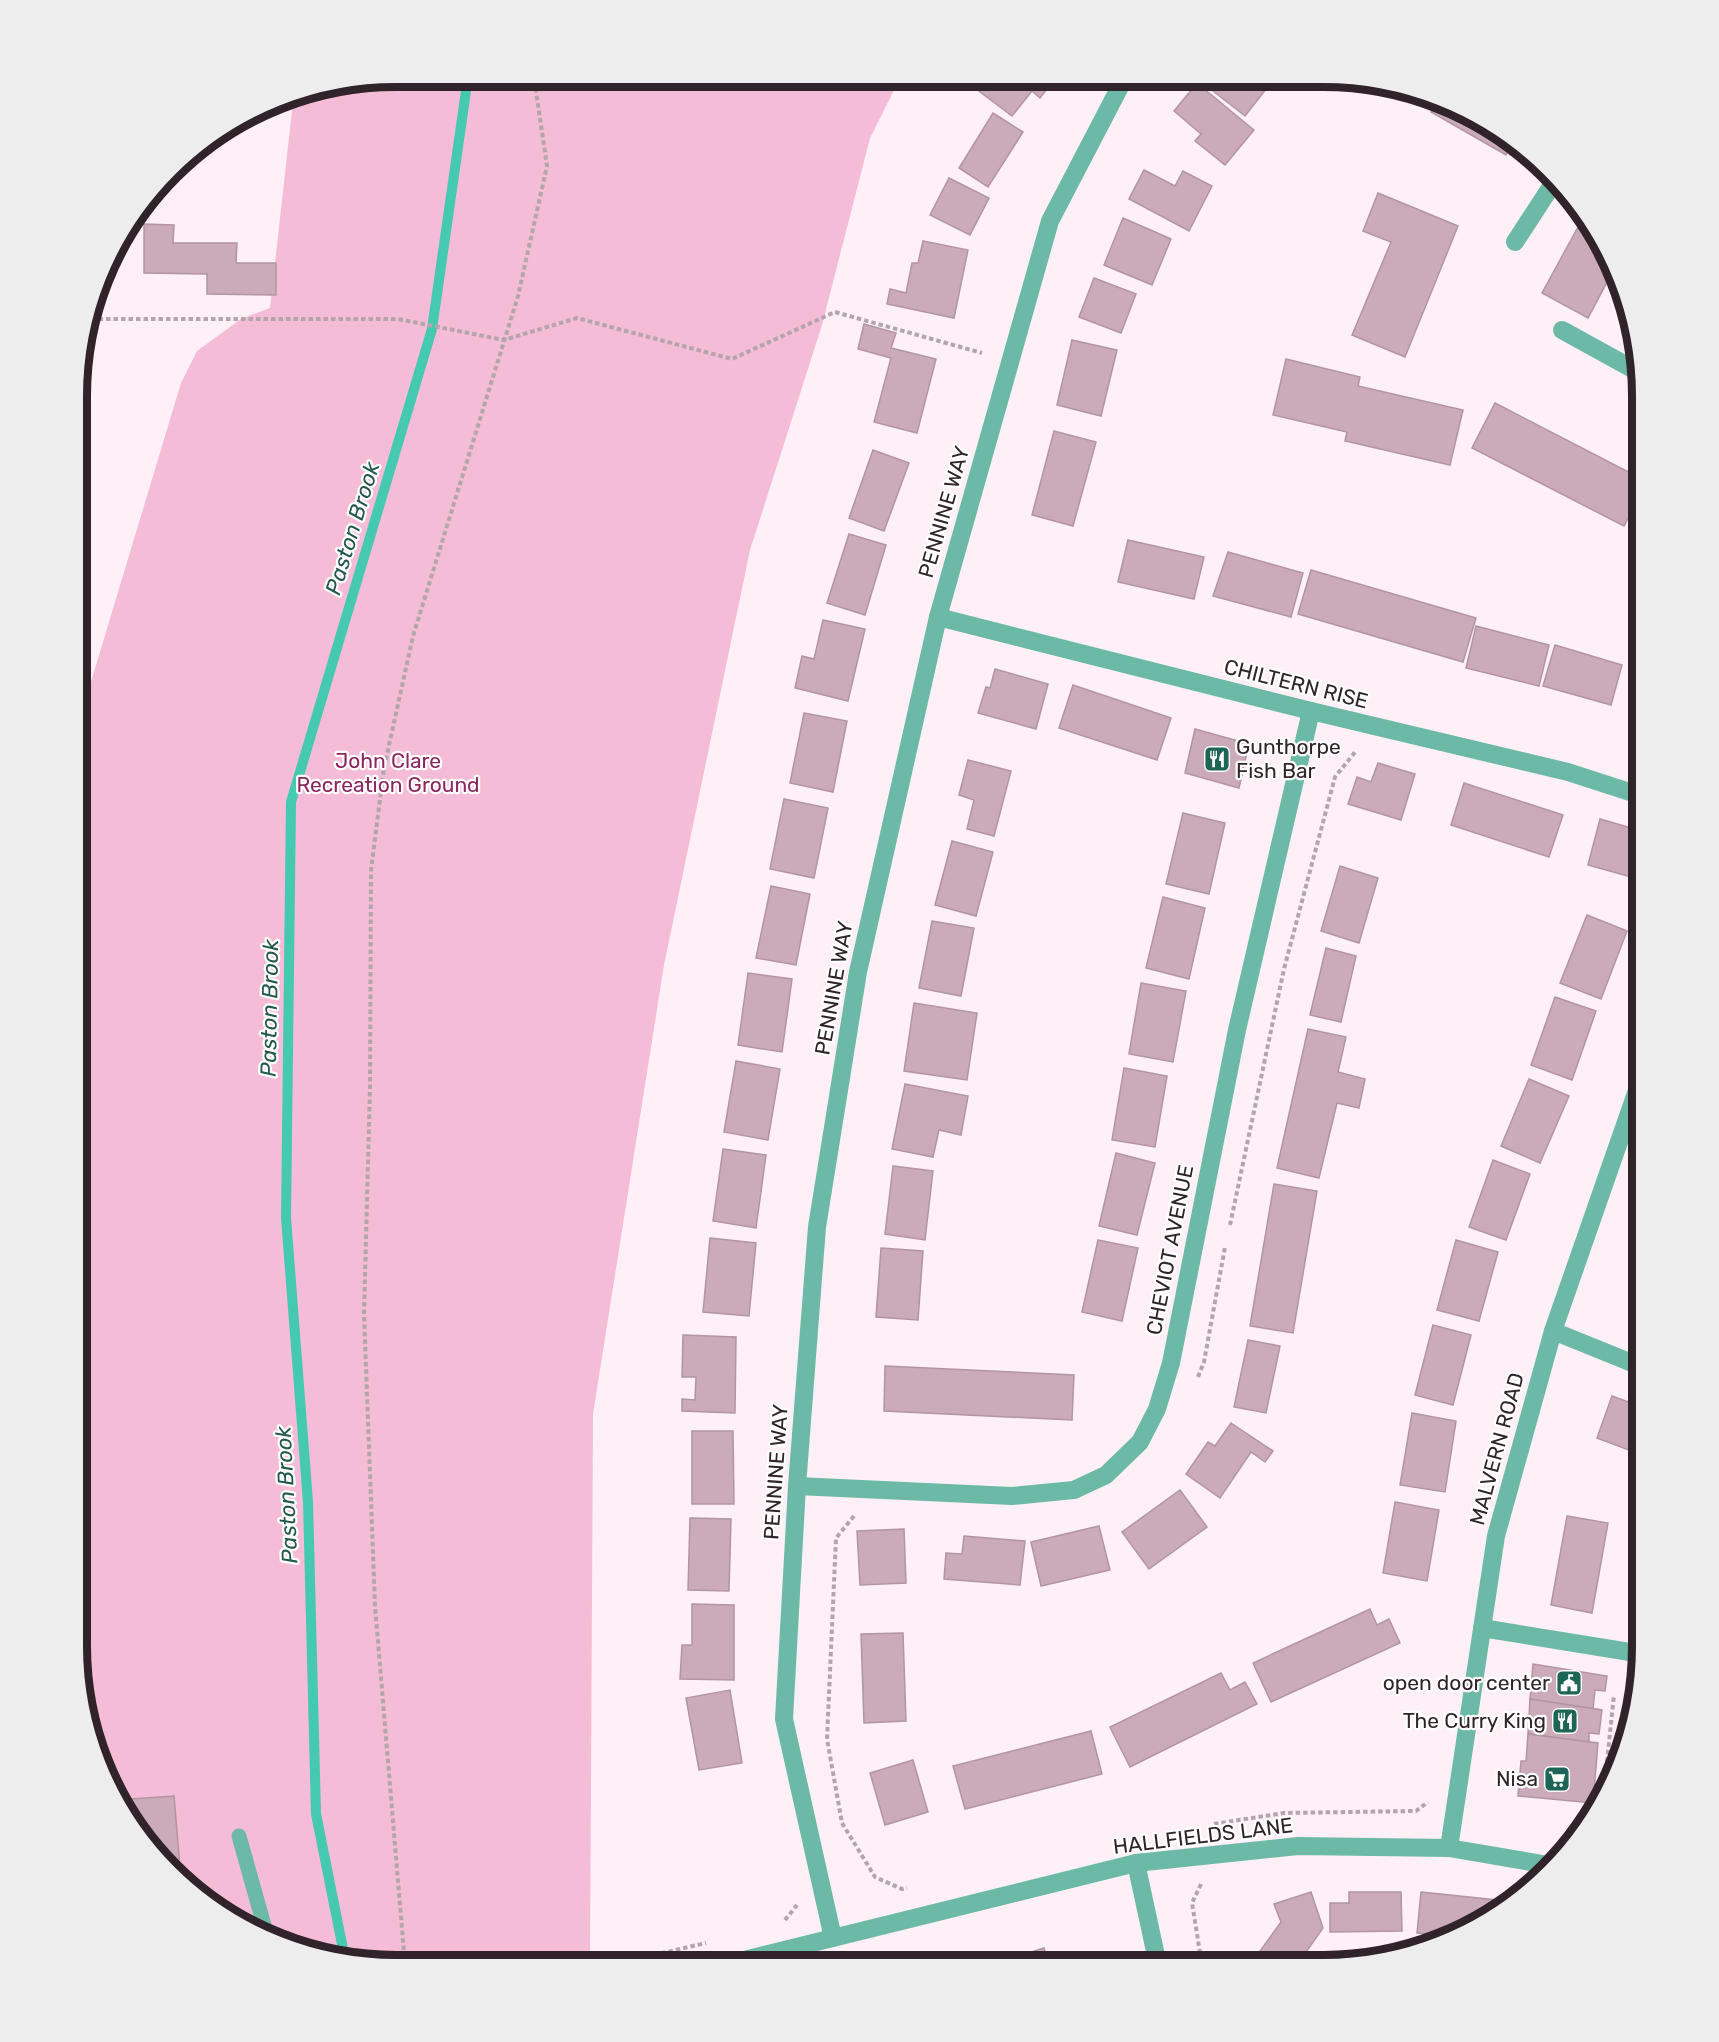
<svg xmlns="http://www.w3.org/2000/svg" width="1719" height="2042" font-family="Rubik,sans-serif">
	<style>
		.green { fill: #f4bcd6 }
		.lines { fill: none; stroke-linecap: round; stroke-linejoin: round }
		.stream { stroke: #45c9b0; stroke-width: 10 }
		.building { fill: #cbabb9; stroke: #b394a2; stroke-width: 1.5 }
		.path { stroke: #b3a5ab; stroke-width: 4; stroke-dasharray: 4.5 3; stroke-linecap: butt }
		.lane { stroke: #6cb9a8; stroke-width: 15 }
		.street { stroke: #6cb9a8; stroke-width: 18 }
		.labels { text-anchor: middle; stroke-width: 4.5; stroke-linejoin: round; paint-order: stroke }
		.street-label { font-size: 21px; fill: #302329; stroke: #fff }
		.poi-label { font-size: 21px; fill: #302329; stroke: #fff; text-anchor: end }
		.park-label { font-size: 21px; fill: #8c2661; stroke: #fff }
		.water-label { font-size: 22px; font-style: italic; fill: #23584d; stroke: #fff }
		.rim { fill: none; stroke: #302329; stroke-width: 8 }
	</style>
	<rect width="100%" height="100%" fill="#fef0f6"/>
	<polygon class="green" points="396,77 900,78 870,138 822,325 750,550 664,965 593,1414 590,1965 375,1965 294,1949 236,1923 170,1872 119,1806 87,1729 77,1646 78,725 181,383 197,351 241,319 270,308 294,93"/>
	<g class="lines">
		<polyline class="stream" points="345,1959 316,1814 308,1502 286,1218 291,802 432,329 468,77"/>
	</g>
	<g class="building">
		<polygon points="983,78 1056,78 1040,98 1032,91 1012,116 975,88"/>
		<polygon points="1208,79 1274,79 1245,116 1204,84"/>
		<polygon points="1197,83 1254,130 1225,165 1195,141 1201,134 1174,111"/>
		<polygon points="1439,99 1501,131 1513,141 1506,155 1431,112"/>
		<polygon points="993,113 1023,132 988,187 959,168"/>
		<polygon points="1144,170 1175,186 1183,171 1212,186 1189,231 1129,199"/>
		<polygon points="949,178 989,198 970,235 930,215"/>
		<polygon points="1378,193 1458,226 1405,357 1352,335 1391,242 1363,231"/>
		<polygon points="1584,216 1600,236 1616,275 1612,273 1588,318 1542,293"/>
		<polygon points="1123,218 1171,239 1152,285 1104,265"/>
		<polygon points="144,224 174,225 173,243 237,243 236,263 276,263 276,295 207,294 207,274 144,273"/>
		<polygon points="923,241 968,250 954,318 887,304 890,289 906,293 912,263 918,263"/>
		<polygon points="1094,278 1136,294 1121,333 1079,317"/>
		<polygon points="864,324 896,333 891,348 936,359 917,433 874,422 891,358 858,349"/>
		<polygon points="1072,340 1117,350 1101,416 1057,405"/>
		<polygon points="1286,359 1360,377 1358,386 1463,410 1450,465 1345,441 1347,432 1273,415"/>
		<polygon points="1495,403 1642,479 1642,491 1624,526 1472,448"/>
		<polygon points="1054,431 1096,442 1073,526 1032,515"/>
		<polygon points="873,450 909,463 884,531 849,518"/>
		<polygon points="849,534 886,545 865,615 827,603"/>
		<polygon points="1128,540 1204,557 1194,599 1118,582"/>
		<polygon points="1228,552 1303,573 1291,617 1213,596"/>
		<polygon points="1311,570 1476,618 1463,662 1298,614"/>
		<polygon points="823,620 865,629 848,701 795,688 802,656 814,659"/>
		<polygon points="1476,626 1549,645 1539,686 1466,668"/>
		<polygon points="1555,645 1622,665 1611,705 1543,686"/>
		<polygon points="995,669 1048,684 1036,729 978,713 986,687 990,688"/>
		<polygon points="1073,685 1171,718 1157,760 1059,728"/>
		<polygon points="804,713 847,721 833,792 790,783"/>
		<polygon points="1195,729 1249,744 1239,788 1185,773"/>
		<polygon points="968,760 1011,771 994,836 967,829 974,800 959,795"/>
		<polygon points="1378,763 1415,774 1401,820 1348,804 1357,777 1371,782"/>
		<polygon points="1464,783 1563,815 1549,857 1451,825"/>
		<polygon points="784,799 828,808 814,878 770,869"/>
		<polygon points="1183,813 1225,823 1209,894 1166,884"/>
		<polygon points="1600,819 1642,831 1642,880 1588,865"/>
		<polygon points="952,841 993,852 976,916 935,905"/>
		<polygon points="1340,866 1378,878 1359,943 1321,931"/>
		<polygon points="771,886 810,894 796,965 756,958"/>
		<polygon points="1163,897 1205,908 1189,979 1146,968"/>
		<polygon points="1587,915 1627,931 1601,999 1560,983"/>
		<polygon points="932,921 974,928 961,996 919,988"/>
		<polygon points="1326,948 1356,956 1341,1022 1310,1015"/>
		<polygon points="748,973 792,979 782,1052 738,1045"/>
		<polygon points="1141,983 1186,991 1173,1062 1129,1054"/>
		<polygon points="1555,997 1596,1011 1572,1080 1531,1065"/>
		<polygon points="914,1003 977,1013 967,1080 904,1071"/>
		<polygon points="1308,1029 1346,1037 1338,1072 1365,1079 1359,1108 1337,1103 1319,1178 1277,1168"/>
		<polygon points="736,1061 780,1069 768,1140 724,1132"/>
		<polygon points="1124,1068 1167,1076 1155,1147 1112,1140"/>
		<polygon points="1529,1079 1569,1096 1540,1163 1501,1146"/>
		<polygon points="905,1084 968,1096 961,1135 939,1130 933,1157 892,1149"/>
		<polygon points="723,1149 766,1155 756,1228 713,1221"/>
		<polygon points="1116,1153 1155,1163 1137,1235 1099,1226"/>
		<polygon points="1493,1160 1530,1174 1506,1240 1469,1227"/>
		<polygon points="893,1166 933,1171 925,1240 885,1234"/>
		<polygon points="1274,1184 1317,1191 1293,1333 1250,1326"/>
		<polygon points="710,1238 756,1243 749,1316 703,1312"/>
		<polygon points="1098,1240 1138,1248 1122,1321 1082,1312"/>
		<polygon points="1456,1240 1498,1252 1479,1321 1437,1310"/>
		<polygon points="881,1248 923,1251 918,1320 876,1317"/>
		<polygon points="1433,1325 1471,1335 1453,1405 1415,1395"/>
		<polygon points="683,1335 736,1337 735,1413 682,1411 682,1399 695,1400 696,1377 682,1377"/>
		<polygon points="1248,1340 1280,1346 1266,1413 1234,1407"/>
		<polygon points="885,1366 1074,1375 1072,1420 884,1411"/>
		<polygon points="1612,1396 1642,1407 1642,1455 1597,1438"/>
		<polygon points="1412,1413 1456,1421 1445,1492 1400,1485"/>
		<polygon points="1231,1423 1273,1451 1265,1462 1251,1452 1220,1498 1186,1474 1208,1442 1215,1446"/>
		<polygon points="692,1431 733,1431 734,1504 692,1504"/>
		<polygon points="1180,1490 1207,1527 1149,1569 1122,1532"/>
		<polygon points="1395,1502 1439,1510 1427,1581 1383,1573"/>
		<polygon points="1567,1516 1608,1523 1592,1613 1551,1605"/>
		<polygon points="690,1518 731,1519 729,1591 688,1590"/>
		<polygon points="1099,1526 1110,1570 1041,1586 1031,1542"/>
		<polygon points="904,1529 906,1583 860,1585 857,1531"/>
		<polygon points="964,1536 1025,1541 1020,1585 944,1579 946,1553 962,1554"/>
		<polygon points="692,1604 734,1605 734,1680 680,1679 682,1645 692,1645"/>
		<polygon points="1370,1609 1377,1625 1389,1619 1400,1643 1271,1702 1253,1663"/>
		<polygon points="903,1633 906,1721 864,1723 861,1634"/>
		<polygon points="1533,1664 1607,1676 1605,1691 1595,1690 1593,1709 1530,1699"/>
		<polygon points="1221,1673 1230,1690 1245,1682 1257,1704 1130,1767 1110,1727"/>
		<polygon points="730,1690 742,1763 699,1770 686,1698"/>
		<polygon points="1530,1699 1602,1710 1599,1734 1589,1733 1589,1742 1528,1734"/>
		<polygon points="1091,1731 1102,1774 965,1809 953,1766"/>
		<polygon points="1528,1734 1598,1743 1593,1803 1518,1796 1521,1761 1526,1761"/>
		<polygon points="913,1760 928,1812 885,1825 870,1773"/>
		<polygon points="174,1796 181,1880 170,1872 117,1800"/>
		<polygon points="1311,1892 1323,1928 1297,1965 1250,1965 1281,1922 1274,1904"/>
		<polygon points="1349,1892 1401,1892 1402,1931 1330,1932 1330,1903 1349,1903"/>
		<polygon points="1421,1892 1497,1900 1495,1913 1483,1923 1453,1936 1417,1933"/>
		<polygon points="1044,1948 1049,1965 1008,1965 1006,1960"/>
	</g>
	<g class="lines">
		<g class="path">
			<polyline points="91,319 398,319 504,340 577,318 732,359 835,312 982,353"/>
			<polyline points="1637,1050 1642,1037"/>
			<polyline points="1230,1225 1284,969 1335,777 1356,751"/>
			<polyline points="1198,1377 1204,1362 1225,1247"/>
			<polyline points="854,1516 836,1538 827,1739 842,1823 875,1877 902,1889 907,1888"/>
			<polyline points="1603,1799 1614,1695"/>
			<polyline points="1214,1824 1284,1813 1416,1811 1428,1802"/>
			<polyline points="1201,1884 1192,1903 1202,1965"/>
			<polyline points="785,1920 797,1905"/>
			<polyline points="405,1965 375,1606 364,1314 370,1087 371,870 384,768 413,636 518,296 547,166 534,77"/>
			<polyline points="610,1965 706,1943"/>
		</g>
		<polyline class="lane" points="239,1836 267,1936"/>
		<g class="street">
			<polyline points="1515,242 1556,179"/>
			<polyline points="1562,330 1640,373"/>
			<polyline points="938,617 1311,711 1568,772 1642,796"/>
			<polyline points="1553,1331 1642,1367"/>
			<polyline points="797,1486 1012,1496 1074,1490 1106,1475 1140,1442 1157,1409 1171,1363 1237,1030 1311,711"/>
			<polyline points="1482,1628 1642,1654"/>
			<polyline points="1639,1683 1641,1654"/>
			<polyline points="1449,1848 1496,1536 1553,1331 1642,1076"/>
			<polyline points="1136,1863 1158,1965"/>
			<polyline points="833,1938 784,1719 797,1486 817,1227 858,972 938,617 1050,221 1124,79"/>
			<polyline points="724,1965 1136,1863 1298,1846 1449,1848 1554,1866"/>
		</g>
	</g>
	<defs>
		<symbol id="restaurant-square" viewBox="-11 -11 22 22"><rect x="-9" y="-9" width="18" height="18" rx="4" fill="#1e6457" stroke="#fff"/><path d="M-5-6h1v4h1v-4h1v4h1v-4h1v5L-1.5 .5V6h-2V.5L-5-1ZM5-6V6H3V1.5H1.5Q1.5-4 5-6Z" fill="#fff"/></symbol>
		<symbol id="civic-square" viewBox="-11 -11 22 22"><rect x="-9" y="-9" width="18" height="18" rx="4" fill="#1e6457" stroke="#fff"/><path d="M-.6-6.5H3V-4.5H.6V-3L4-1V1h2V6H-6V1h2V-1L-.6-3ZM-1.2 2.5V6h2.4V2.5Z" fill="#fff"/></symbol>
		<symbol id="supermarket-square" viewBox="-11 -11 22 22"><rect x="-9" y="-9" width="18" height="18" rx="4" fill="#1e6457" stroke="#fff"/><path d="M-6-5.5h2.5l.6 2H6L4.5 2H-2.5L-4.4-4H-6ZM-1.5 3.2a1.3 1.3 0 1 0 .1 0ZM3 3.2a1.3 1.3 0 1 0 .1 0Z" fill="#fff"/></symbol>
	</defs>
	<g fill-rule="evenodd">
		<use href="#restaurant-square" x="1202" y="744" width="30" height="30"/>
		<use href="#civic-square" x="1554" y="1668" width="30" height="30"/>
		<use href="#restaurant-square" x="1550" y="1706" width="30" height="30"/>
		<use href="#supermarket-square" x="1542" y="1764" width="30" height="30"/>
	</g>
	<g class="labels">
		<g class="street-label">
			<text transform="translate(944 512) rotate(-74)" y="7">PENNINE WAY</text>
			<text transform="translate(1296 684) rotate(14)" y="7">CHILTERN RISE</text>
			<text transform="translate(834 988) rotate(-80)" y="7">PENNINE WAY</text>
			<text transform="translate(1170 1250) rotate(-79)" y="7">CHEVIOT AVENUE</text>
			<text transform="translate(1497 1449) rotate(-75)" y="7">MALVERN ROAD</text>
			<text transform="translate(776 1472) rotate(-86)" y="7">PENNINE WAY</text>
			<text transform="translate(1203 1836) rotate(-7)" y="7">HALLFIELDS LANE</text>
		</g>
		<g class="poi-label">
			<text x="1236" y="754" text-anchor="start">Gunthorpe<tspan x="1236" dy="24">Fish Bar</tspan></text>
			<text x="1550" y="1690">open door center</text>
			<text x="1546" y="1728">The Curry King</text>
			<text x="1538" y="1786">Nisa</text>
		</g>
		<g class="park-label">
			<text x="388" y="768">John Clare<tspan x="388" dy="24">Recreation Ground</tspan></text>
		</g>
		<g class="water-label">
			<text transform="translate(352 528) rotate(-73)" y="8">Paston Brook</text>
			<text transform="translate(269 1008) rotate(-89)" y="8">Paston Brook</text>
			<text transform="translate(286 1495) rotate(-93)" y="8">Paston Brook</text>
		</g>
	</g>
	<path d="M0 0H1719V2042H0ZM396 87H1323A309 309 0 0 1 1632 396V1646A309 309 0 0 1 1323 1955H396A309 309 0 0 1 87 1646V396A309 309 0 0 1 396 87Z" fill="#eeedee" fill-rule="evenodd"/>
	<path class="rim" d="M396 87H1323A309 309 0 0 1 1632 396V1646A309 309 0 0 1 1323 1955H396A309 309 0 0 1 87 1646V396A309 309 0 0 1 396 87Z"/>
</svg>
